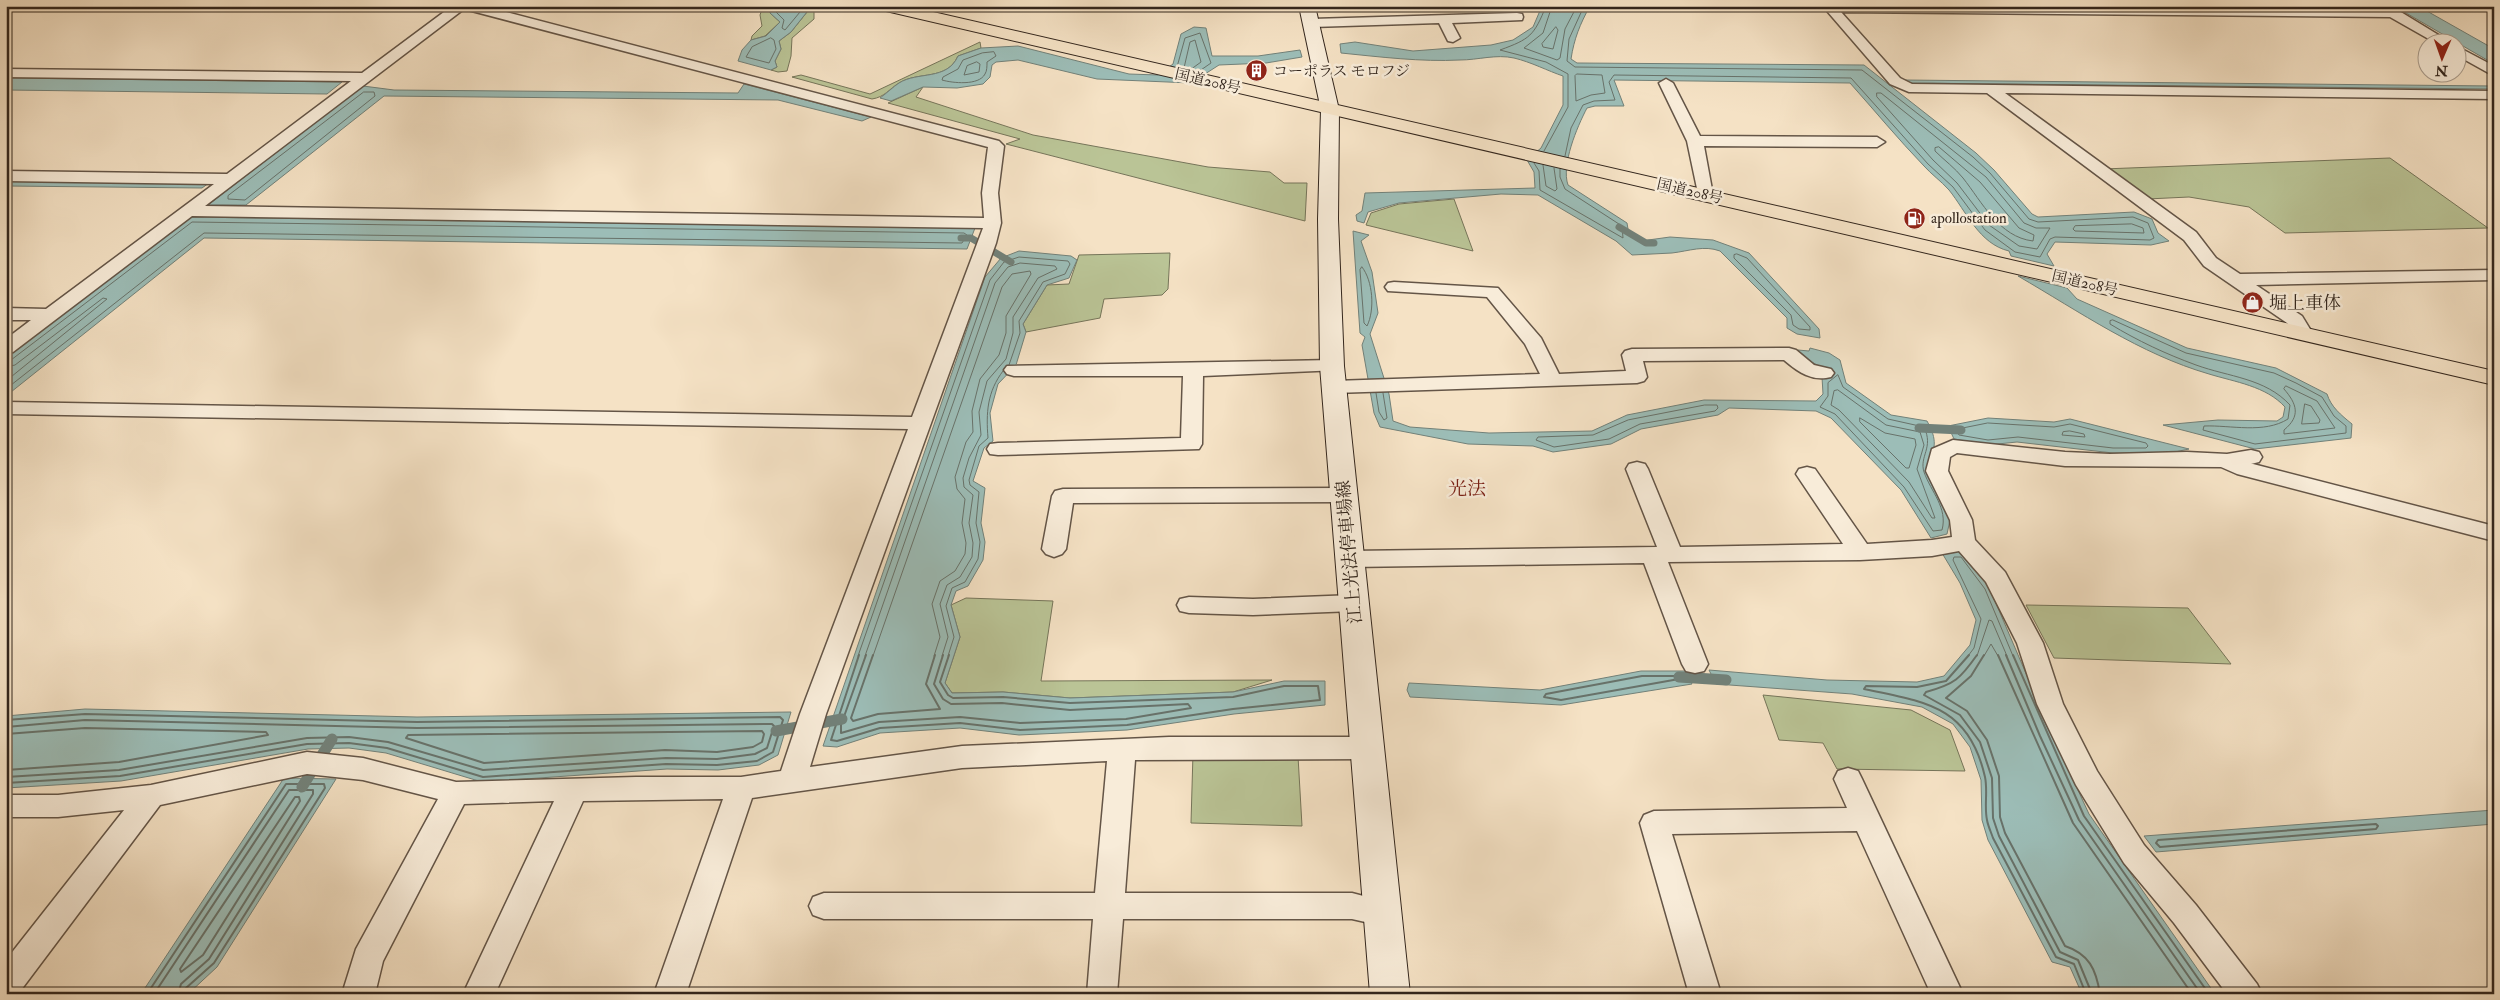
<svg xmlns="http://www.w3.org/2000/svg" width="2500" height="1000" font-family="'IM FELL Double Pica','Noto Serif JP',serif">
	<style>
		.green { fill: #bac496; stroke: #76755a }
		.water { fill: #9cbdb7; stroke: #728179 }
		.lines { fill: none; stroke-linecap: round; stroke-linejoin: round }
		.shore-far1 { stroke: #68726a; stroke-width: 1 }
		.shore { stroke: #68726a; stroke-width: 2 }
		.stream-far2 { stroke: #728179; stroke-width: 7 }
		.stream-far1 { stroke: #728179; stroke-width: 9 }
		.stream { stroke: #728179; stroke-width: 11 }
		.street-casing { stroke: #645547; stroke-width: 3 }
		.secondary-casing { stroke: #33261d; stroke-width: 2 }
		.highway-casing { stroke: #33261d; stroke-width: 2 }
		.street { fill: #f8ecd9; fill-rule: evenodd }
		.secondary { fill: #f8ecd9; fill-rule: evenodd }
		.highway { fill: #f5e2c5; fill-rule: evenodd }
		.labels { text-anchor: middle; stroke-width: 5; stroke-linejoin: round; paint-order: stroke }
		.far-poi-label { font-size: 15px; fill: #33261d; stroke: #f8ecd9; text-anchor: start }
		.far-street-label { font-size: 15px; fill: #33261d; stroke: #f8ecd9 }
		.poi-label { font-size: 18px; fill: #33261d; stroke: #f8ecd9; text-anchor: start }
		.street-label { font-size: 18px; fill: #33261d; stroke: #f8ecd9 }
		.neighbourhood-label { font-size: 19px; fill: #7a1f14; stroke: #f8ecd9 }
	</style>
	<rect width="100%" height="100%" fill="#f5e2c5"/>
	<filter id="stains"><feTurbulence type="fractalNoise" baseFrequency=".004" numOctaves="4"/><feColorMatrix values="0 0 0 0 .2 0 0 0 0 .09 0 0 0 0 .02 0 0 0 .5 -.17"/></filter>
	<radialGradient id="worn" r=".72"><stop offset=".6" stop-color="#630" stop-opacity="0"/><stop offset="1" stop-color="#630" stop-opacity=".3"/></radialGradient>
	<g class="green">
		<polygon points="763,6 772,6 770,13 780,22 765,36 751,40 752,36 762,26 760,15"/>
		<polygon points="805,6 814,6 814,19 792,38 791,56 787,71 778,72 771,70 777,67 775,61 781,49 779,41 791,32 807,12"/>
		<path d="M 980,42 L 981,48 L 958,56 C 947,81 918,71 899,83 C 889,89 885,97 872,99 L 792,77 L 801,75 L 870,94 Z"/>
		<polygon points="923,87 916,97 1033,135 1208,167 1270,172 1284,183 1307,183 1305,221 1006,144 1020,139 888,103"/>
		<polygon points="2390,158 2488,228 2285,233 2249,207 2189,197 2147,199 2103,169"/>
		<polygon points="1454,199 1473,251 1366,225 1371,213 1399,204"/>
		<polygon points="1170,253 1168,289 1162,295 1104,299 1100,318 1026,332 1023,324 1047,285 1069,284 1079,255"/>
		<polygon points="966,598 1053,601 1041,681 1272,680 1233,692 1070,698 1003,692 952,693 945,683 960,637 951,605"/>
		<polygon points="2026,605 2188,608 2231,664 2054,658"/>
		<polygon points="1763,695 1911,710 1950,730 1965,771 1837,769 1823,743 1779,740"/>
		<polygon points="1193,753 1298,756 1302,826 1191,823"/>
	</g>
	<g class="water">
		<polygon points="772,6 805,6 807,12 791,32 779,41 781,49 775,61 777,67 771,70 738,61 742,50 751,40 766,36 780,22 770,13"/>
		<path d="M 1542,6 L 1590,6 C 1580,24 1574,39 1571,59 L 1577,63 L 1864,65 L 1976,153 L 1994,170 L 2032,214 L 2038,217 L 2134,212 L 2152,219 L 2158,233 L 2169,241 L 2151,245 L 2055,242 L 2047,254 L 2054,266 L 2011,256 L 2009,251 C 1979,244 1966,211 1949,190 C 1941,181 1931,174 1924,166 C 1898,139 1875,111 1850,83 L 1614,80 L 1624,106 L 1595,106 L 1587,108 C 1577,127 1561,165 1568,185 L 1627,223 L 1629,235 L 1641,241 L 1670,237 L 1713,240 L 1749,253 L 1819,329 L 1820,338 L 1797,334 L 1787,328 L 1787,318 L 1720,251 C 1704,245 1689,251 1672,253 C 1659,254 1645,254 1632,255 L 1616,241 L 1538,195 L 1501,194 L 1399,203 L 1368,212 L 1364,223 L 1357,221 L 1356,215 L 1362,211 L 1365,193 L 1535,188 L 1534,172 L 1527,160 L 1541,148 L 1563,105 L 1563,76 C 1548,71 1531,62 1514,58 C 1496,54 1478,60 1460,60 C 1421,62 1381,57 1341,53 L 1340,44 L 1355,42 L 1413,51 L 1491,45 L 1513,40 L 1533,27 Z"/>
		<polygon points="2394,6 2418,6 2494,49 2494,64"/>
		<path d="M 1194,27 L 1206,28 L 1212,56 L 1258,56 L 1300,50 L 1302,57 L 1266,63 L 1219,65 L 1191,83 L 1097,79 L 1018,60 L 996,62 L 992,65 L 990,77 L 983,84 L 957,88 L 923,87 L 891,101 L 880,98 C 887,93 893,87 899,83 C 918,71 947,81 958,56 L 981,48 L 1018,46 L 1129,74 L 1158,75 L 1173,64 L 1181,34 Z"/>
		<polygon points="6,78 342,82 327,94 6,90"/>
		<polygon points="1904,80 2494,86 2494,89 1909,83"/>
		<polygon points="744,84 871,117 862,121 778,100 384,96 246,205 208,205 363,86 394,90 738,93"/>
		<polygon points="6,181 209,183 202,188 6,186"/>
		<polygon points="190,217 975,228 967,249 204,238 6,396 6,357"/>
		<path d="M 1353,231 L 1369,235 L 1361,241 L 1372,272 L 1378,313 L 1370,334 L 1389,394 L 1393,421 L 1410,427 L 1489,433 L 1592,431 L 1627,415 L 1704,400 L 1816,401 L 1823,394 L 1822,377 L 1826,370 L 1806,359 L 1798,350 L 1809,351 L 1810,348 L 1829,353 L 1840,360 L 1846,383 L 1891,415 L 1927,421 C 1938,441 1935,447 1928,468 L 1950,520 L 1947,534 L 1931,538 L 1901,490 L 1831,418 L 1816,411 L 1729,408 L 1718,415 L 1641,429 L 1611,444 L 1553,452 L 1533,446 L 1468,444 L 1380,427 L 1374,413 L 1362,345 L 1365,337 L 1360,333 Z"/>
		<polygon points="1019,251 1071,256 1077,260 1069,278 1047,285 1023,324 1026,332 1016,365 998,384 990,413 993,441 984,448 973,481 985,488 981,523 985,542 983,560 968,586 956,591 951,605 960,637 945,683 952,693 1003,692 1070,698 1233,692 1284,681 1325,681 1325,705 1234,714 1127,730 1019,735 960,728 880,733 837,747 823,746 985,277 1001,258"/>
		<path d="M 2018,276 L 2067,288 L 2077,299 L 2187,348 L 2276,368 L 2327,394 C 2331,407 2341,415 2352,424 L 2351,438 L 2255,449 L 2163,425 L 2218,420 L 2277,421 L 2283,417 L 2285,407 C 2266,386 2235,382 2209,374 C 2140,354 2080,312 2018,276 Z"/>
		<polygon points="1988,418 2054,422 2070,419 2189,449 2170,453 2113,453 2017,442 1988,445 1954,439 1948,426"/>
		<polygon points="1962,551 1989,587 2051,732 2089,814 2215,994 2082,994 2070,967 2052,962 1988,840 1982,820 1981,780 1970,747 1953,724 1922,707 1852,694 1716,684 1709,670 1827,680 1917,682 1944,676 1970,645 1976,620 1960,583 1942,553"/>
		<polygon points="1641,671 1686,671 1692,684 1561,705 1410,697 1407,690 1409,683 1540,690"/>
		<polygon points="85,709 417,717 791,712 778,755 759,765 718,770 667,769 482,782 386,753 349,748 308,749 121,781 6,788 6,716"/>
		<polygon points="284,778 336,779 217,967 188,994 141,994"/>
		<polygon points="2494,810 2494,824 2156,852 2144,836"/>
	</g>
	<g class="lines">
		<g class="shore-far1">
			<polyline points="777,6 776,12 784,20 782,28 785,30 800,12 800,6"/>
			<polyline points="1552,6 1543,33 1524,48 1557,60 1560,58 1565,29 1577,6"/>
			<polygon points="1556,27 1558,30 1553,49 1543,47 1542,44"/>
			<polygon points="771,38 774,40 776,49 769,63 746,57 752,47"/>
			<path d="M 994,52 L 996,56 L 987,62 C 987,66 987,71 985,74 C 979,86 952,83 942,80 L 943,77 L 958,69 L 963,60 L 982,53 Z"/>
			<polygon points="977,62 980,64 979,72 964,75 967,66"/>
			<polyline points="1177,67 1185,38 1200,33 1211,63 1198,72"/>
			<polyline points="1184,68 1190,42 1195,40 1201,62 1190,70"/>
			<polygon points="1577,74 1602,75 1605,93 1591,95 1576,101 1575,76"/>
			<polygon points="364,92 374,92 375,96 245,200 228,199 228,196"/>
			<polygon points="1877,93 1881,93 1986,177 2024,223 2036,228 2050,228 2037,249 2019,246 1989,225 1957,183 1933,160 1877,97"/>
			<path d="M 1939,147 L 1980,182 L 2019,228 L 2034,235 L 2033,241 C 1999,237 1982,202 1963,178 C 1955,168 1944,160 1935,151 L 1935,148 Z"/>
			<path d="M 1544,151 L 1568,107 L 1568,74 L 1546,62 L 1500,50 C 1530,39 1534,36 1546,6"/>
			<polyline points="1565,156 1571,128 1583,105 1594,101 1615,100 1609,82 1614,75 1851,78 1928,164 1953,187 1985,230 2015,252 2040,257 2050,239 2055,237 2150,240 2154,238 2148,223 2133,217 2038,222 2029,219 1990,173 1973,157 1862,70 1575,67 1567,61 1569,39 1584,6"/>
			<polyline points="1534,163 1539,171 1540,190 1623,238 1622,226 1565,189 1560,177 1560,169"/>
			<polyline points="1543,165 1546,186 1555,191 1557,189 1554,168"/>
			<polygon points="2132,224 2143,228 2144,233 2075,231 2073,229 2075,226"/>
			<polygon points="1737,254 1747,258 1810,327 1810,330 1799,329 1793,325 1791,315 1734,258 1734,255"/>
			<path d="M 1362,267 C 1373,281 1375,310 1367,326 L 1364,323 L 1360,270 Z"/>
			<path d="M 2113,320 L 2186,353 L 2274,373 L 2296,383 L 2322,397 L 2334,416 L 2346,426 L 2346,433 L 2255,444 L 2203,430 L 2204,426 C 2231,425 2264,434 2288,419 L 2290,405 C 2265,378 2229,377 2196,365 C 2166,354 2138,341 2110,324 L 2110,321 Z"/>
			<polyline points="6,361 11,360 192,222 964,233 967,235 962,243 204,233 6,389"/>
			<polyline points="6,367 15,365 103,298 107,299 6,381"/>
			<path d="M 1838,375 L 1843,387 L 1888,419 L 1924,427 C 1934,448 1919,456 1924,472 C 1931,492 1948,508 1942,530 L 1933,531 L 1904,487 L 1835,414 L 1820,407 L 1828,396 L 1828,383 Z"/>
			<path d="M 2286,386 L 2317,401 L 2335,428 L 2284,434 L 2284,430 C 2301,416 2297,404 2284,389 Z"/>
			<polygon points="1838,390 1886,425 1920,432 1924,445 1917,469 1935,518 1932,518 1909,482 1839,410 1831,405 1834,391"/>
			<polyline points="1376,393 1379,412 1384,420 1387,418 1383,393"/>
			<polygon points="2305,404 2311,406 2320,420 2319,423 2302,424"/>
			<polygon points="1705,405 1717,405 1718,408 1715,411 1640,424 1609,439 1554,447 1536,440 1538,437 1593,435 1628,420"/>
			<polygon points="1860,418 1885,433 1915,439 1916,445 1909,468 1906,468 1860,422"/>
			<polygon points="1988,423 2054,427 2070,424 2146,443 2148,446 2146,448 2113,448 2018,437 1988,440 1959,435 1957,432 1959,429"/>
			<polygon points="2070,431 2084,434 2085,437 2062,435 2063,432"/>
			<polyline points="858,656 990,280 1004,262 1019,257 1068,261 1070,264 1065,274 1043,282 1019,321 1020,333 1009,365"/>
			<polyline points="865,656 995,283 1008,267 1020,263 1055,266 1057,269 1038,278 1013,317 1013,333 1006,359 987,381 979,412 981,435 969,458 963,478 964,487 973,495 969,523 973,543 972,557 960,577 947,585 940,604 948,637 942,656"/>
			<polyline points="873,656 1002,287 1012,274 1030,271 1031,274 1006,316 1006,333 999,355 980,379 972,411 973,432 966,442 955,477 957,489 965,499 962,523 966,543 965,554 955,571 940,581 932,604 940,637 934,656"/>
			<path d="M 948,656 L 954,637 L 946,606 L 952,588 L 965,582 L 978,559 L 980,542 L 976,523 L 979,492 L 970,485 L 969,480 L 979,446 L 988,438 C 986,413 987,392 1003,371"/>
			<polyline points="1968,656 1974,648 1981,619 1953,560 1954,557 1961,557 1985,589 2013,656"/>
			<polyline points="1977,656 1989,620 1992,621 2007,656"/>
			<polyline points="1984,656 1991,644 1998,656"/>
		</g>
		<g class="shore">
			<polyline points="859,655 831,740 837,741 880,728 960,723 1020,730 1127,725 1233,709 1320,700 1318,686 1284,686 1233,697 1070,703 1003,697 953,698 948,695 940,682 949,655"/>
			<polyline points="866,655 841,725 841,733 879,722 960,717 1020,723 1126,719 1191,708 1188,704 1070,710 1002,703 951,704 943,699 934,684 943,655"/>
			<polyline points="873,655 851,718 853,721 878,714 940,709 926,684 935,655"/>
			<path d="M 1969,655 L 1946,681 L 1917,687 L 1866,686 L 1864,689 C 1926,702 1969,706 1985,777 C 1988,791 1984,806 1987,820 C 1988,826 1991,832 1993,838 L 2056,957 L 2074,964 L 2086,994"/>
			<path d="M 1977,655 C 1960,679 1955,684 1926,692 L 1924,695 L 1960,715 L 1980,742 L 1992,778 L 1993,818 L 1999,836 L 2060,952 L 2078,960 L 2092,994"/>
			<path d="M 1984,655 L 1971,676 L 1946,698 L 1967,711 L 1987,740 L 1999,776 L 2000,817 L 2005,833 L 2065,946 C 2089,954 2096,969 2100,994"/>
			<polyline points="1998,655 2073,823 2192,994"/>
			<polyline points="2006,655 2040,736 2079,820 2201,994"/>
			<polyline points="2013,655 2084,816 2209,994"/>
			<polygon points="1642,676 1677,676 1679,679 1561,700 1544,697 1546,694"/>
			<polyline points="6,720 85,714 417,722 780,717 783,720 773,752 757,761 717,765 666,764 483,777 387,748 349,743 307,744 120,776 6,783"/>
			<polyline points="6,727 85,720 417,728 772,724 774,726 767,748 755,754 717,759 666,758 483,770 388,742 349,737 307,738 119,770 6,777"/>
			<polygon points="762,731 764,734 762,742 753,747 717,752 665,750 484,763 406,738 408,735"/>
			<polyline points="6,734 85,728 266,732 268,735 119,762 6,770"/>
			<polygon points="295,797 299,797 300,801 203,955 181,972 180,969"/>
			<polygon points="2376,824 2378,826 2376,829 2160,847 2156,843 2158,840"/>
			<polyline points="147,994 286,784 324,784 325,788 214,963 186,988 185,994"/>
			<polyline points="154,994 289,790 313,790 313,794 209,959 181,984 178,994"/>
		</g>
		<g class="stream-far2">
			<polyline points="1619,227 1646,243 1654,243"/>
			<polyline points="961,238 971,238 1011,262"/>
		</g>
		<polyline class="stream-far1" points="1919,428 1961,430"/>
		<g class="stream">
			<polyline points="1679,677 1726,680"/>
			<polyline points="776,731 842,719"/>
			<polyline points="302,787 332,739"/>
		</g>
		<defs>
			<g id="street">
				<path d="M 452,6 L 483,6 L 999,141 L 1004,146 L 998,193 L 1001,223 L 996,243 L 826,714 L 810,767 L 962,746 L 1169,737 L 1367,737 L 1377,741 L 1381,748 L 1377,755 L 1367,759 L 1135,760 L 1125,893 L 1352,893 L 1394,904 L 1398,913 L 1394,922 L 1383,926 L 1352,919 L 1123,919 L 1117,994 L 1087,994 L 1093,919 L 824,919 L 813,915 L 809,906 L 813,897 L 824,893 L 1095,893 L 1107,761 L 962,768 L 752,798 L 686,994 L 654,994 L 723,799 L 583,801 L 495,994 L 463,994 L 554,801 L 464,804 L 383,961 L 375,994 L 342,994 L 356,949 L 438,799 L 363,780 L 307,774 L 160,805 L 18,994 L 6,994 L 6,960 L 124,810 L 58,817 L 6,817 L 6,795 L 58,795 L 151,785 L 307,752 L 363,758 L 456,782 L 636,777 L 741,777 L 781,771 L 800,714 L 908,429 L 6,414 L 6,402 L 912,417 L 983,228 L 192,216 L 13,352 L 6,354 L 6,339 L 31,320 L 6,320 L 6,308 L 46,309 L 214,184 L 6,181 L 6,171 L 227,174 L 351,81 L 6,77 L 6,69 L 362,73 ZM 464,9 L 988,147 L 982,193 L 984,218 L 205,206 Z"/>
				<polygon points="1826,6 2377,9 2375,6 2391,6 2450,42 2434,42 2390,17 1841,12 1900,78 1912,84 2494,91 2494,99 2005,93 2196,232 2216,258 2240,274 2494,270 2494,280 2256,285 2302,316 2313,334 2310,338 2296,338 2287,323 2204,266 2184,240 1987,93 1909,92 1890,84 1827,11"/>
				<polygon points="1517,13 1522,14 1523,17 1522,20 1452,23 1460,38 1453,42 1448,41 1439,23 1312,27 1305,23 1312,19"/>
				<polygon points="2458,47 2494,66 2494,76 2458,56"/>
				<polygon points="1666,79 1673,83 1700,136 1877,137 1885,142 1877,147 1704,146 1713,195 1711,198 1699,198 1687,141 1659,83"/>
				<path d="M 1394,282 L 1498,288 L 1541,338 L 1559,374 L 1626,371 L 1622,355 L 1625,351 L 1632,349 L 1789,348 L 1796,350 L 1814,365 L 1831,369 L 1834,373 L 1831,377 C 1812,382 1798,372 1784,360 L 1643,361 L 1647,377 L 1644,381 L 1637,383 L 1334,393 L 1327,391 L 1324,387 L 1327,383 L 1334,381 L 1540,374 L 1525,344 L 1487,297 L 1388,291 L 1385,287 L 1388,283 Z"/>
				<polygon points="1332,360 1339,362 1342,366 1339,370 1203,376 1202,444 1199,449 998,455 990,454 987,449 990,444 998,443 1181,438 1183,376 1014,376 1007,374 1004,370 1007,366"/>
				<polygon points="1953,440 2065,452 2110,454 2187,452 2227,454 2251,450 2259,452 2262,457 2259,462 2251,464 2253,464 2494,526 2494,541 2237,474 2221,467 2065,466 1957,453 1950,457 1948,471 1972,520 1975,540 2005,572 2043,643 2063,704 2097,771 2144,845 2196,905 2257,984 2262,994 2227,994 2174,923 2124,863 2076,785 2037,704 2017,643 1986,582 1959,551 1932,556 1860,560 1668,562 1708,664 1704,671 1695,673 1686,671 1682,664 1644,563 1350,567 1342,565 1338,559 1342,553 1350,551 1657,547 1626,469 1629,464 1637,462 1645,464 1648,469 1680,547 1843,544 1796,474 1799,469 1807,467 1815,469 1867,544 1932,540 1952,537 1950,520 1926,471 1932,449"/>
				<polygon points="1344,488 1352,490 1355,495 1352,500 1344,502 1073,503 1066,549 1062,554 1054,557 1046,554 1042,549 1052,496 1055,491 1063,489"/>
				<polygon points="1354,595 1363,597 1366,603 1363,609 1354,611 1253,615 1189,613 1180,611 1177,605 1180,599 1189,597 1253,599"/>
				<polygon points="1848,768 1858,771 1862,779 1963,994 1931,994 1857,831 1672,834 1721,994 1689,994 1640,823 1644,815 1654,811 1847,808 1834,779 1838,771"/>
			</g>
			<polygon id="secondary" points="1299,6 1315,6 1339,110 1338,219 1344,366 1410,994 1370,994 1320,366 1318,219 1321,110"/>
			<polygon id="highway" points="878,6 907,6 2494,371 2494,385 886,11"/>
		</defs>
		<use href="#street" class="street-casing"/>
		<use href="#secondary" class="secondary-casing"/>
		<use href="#highway" class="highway-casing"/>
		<use href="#street" class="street"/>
		<use href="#secondary" class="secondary"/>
		<use href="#highway" class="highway"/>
	</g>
	<defs>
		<symbol id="building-disc" viewBox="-11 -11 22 22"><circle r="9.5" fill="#8f2418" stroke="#f8ecd9"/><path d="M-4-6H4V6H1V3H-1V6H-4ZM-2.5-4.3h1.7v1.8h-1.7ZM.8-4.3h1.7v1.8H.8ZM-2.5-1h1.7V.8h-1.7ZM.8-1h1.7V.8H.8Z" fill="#fff"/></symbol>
		<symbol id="fuel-disc" viewBox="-11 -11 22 22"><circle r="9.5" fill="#8f2418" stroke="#f8ecd9"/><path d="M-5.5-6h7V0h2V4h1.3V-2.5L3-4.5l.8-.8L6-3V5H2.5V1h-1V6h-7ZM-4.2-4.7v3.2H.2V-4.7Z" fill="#fff"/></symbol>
		<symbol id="shop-disc" viewBox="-11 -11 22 22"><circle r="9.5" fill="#8f2418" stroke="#f8ecd9"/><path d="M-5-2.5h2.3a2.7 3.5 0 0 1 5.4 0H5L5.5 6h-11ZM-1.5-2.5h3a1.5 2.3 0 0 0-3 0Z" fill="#fff"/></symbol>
	</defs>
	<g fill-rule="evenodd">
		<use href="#building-disc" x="1244" y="58" width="25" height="25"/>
		<use href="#fuel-disc" x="1902" y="206" width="25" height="25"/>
		<use href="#shop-disc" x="2240" y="290" width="25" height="25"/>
	</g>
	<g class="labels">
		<g class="far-poi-label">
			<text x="1273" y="76">コーポラス モロフジ</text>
			<text x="1931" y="223">apollostation</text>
		</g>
		<g class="far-street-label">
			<text transform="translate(1208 81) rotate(13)" y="5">国道208号</text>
			<text transform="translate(1690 191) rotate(13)" y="5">国道208号</text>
			<text transform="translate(2085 283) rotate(13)" y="5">国道208号</text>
		</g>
		<g class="poi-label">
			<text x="2269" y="309">堀上車体</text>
		</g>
		<g class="street-label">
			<text transform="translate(1349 552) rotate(-95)" y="6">江上光法停車場線</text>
		</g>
		<g class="neighbourhood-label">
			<text x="1467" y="495">光法</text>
		</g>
	</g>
	<rect width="2500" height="1000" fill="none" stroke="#f5e2c5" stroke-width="25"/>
	<rect x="8" y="8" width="2485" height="985" fill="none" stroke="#33261d" stroke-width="2.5"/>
	<rect x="12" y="12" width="2475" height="975" fill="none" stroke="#33261d"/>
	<g transform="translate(2442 58) rotate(182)"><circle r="24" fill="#f8ecd9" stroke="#a99d8e"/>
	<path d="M0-4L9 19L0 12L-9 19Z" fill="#8f2418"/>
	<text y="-8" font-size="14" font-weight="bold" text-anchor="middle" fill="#33261d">N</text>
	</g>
	<rect width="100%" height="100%" filter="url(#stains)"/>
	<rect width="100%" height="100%" fill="url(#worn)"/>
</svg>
